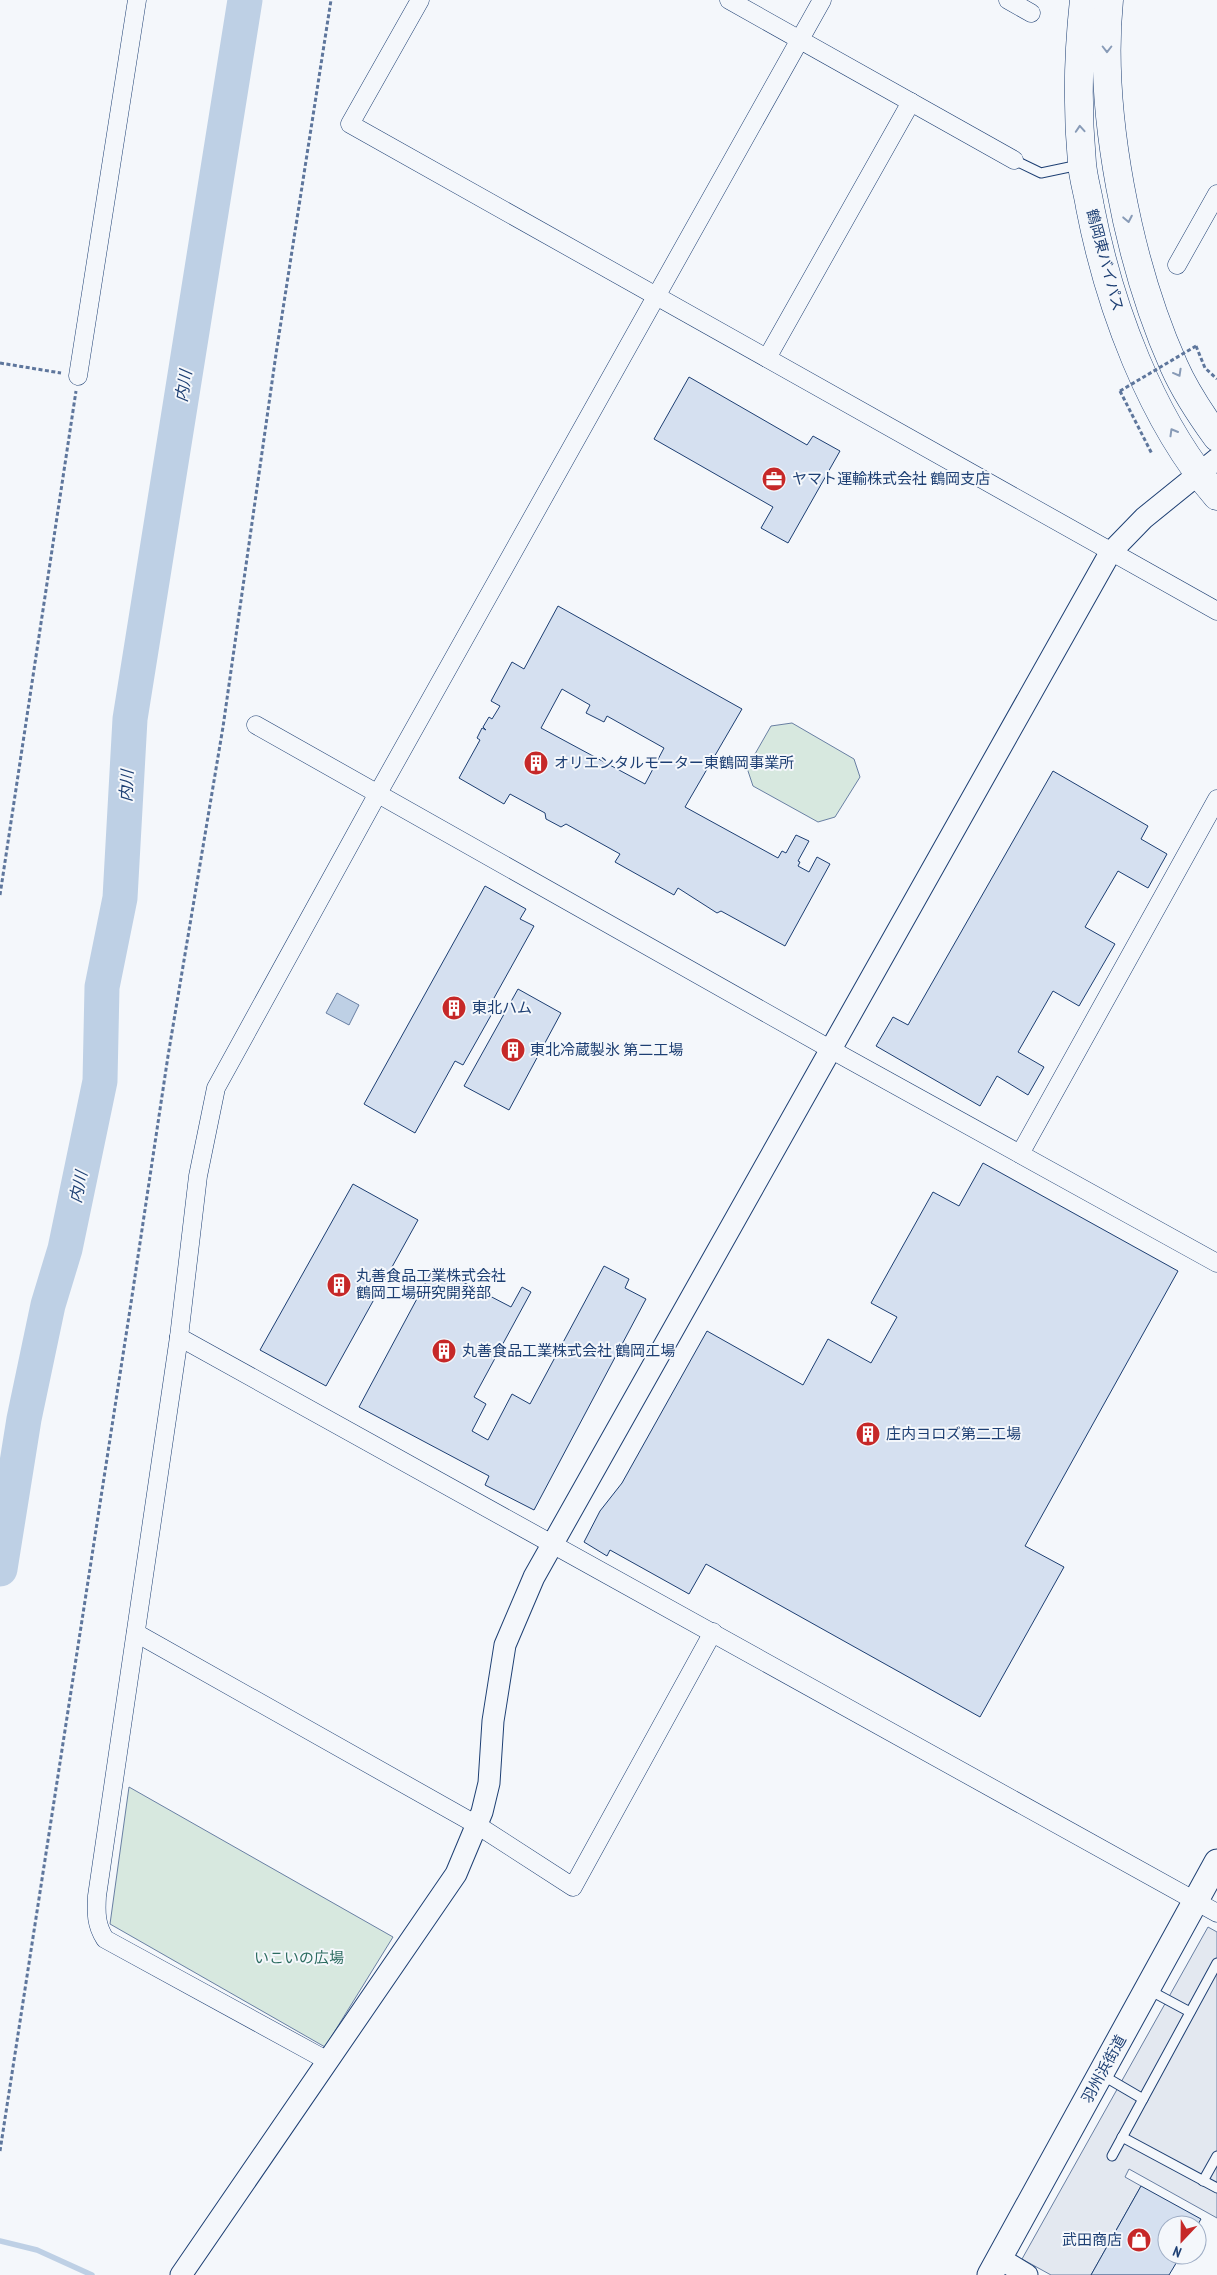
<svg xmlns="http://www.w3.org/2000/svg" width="1217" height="2275" font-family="'PT Sans Narrow','Noto Sans JP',sans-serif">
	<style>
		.green { fill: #d7e8df; stroke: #687fa3 }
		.parking { fill: #e3e8f0; stroke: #687fa3 }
		.water { fill: #bed0e5; stroke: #687fa3 }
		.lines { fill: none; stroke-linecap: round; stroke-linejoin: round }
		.stream { stroke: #bed0e5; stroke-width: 5.5 }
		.river { stroke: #bed0e5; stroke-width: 35 }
		.building { fill: #d5e0f0; stroke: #1d3f73; fill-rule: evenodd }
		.service-casing { stroke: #1d3f73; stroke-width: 11 }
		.minor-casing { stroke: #1d3f73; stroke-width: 19 }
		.tertiary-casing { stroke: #1d3f73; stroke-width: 23 }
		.secondary-casing { stroke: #1d3f73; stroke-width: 27 }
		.trunk-casing { stroke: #1d3f73; stroke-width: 29 }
		.path { stroke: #5e769c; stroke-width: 3; stroke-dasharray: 4 2.5; stroke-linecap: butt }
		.service { stroke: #f4f7fb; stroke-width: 9 }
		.minor { stroke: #f4f7fb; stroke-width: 18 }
		.tertiary { stroke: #f4f7fb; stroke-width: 21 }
		.secondary { stroke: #f4f7fb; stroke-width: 25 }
		.trunk { stroke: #f4f7fb; stroke-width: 28 }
		.path-bridge { stroke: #5e769c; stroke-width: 3; stroke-dasharray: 4 2.5; stroke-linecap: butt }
		.oneway { stroke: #889bb7 }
		.labels { text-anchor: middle; stroke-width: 4; stroke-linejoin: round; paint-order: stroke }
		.street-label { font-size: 15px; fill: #1d3f73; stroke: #f4f7fb }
		.poi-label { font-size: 15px; fill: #1d3f73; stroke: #f4f7fb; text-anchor: start }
		.park-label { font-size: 15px; fill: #2c6c60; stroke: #f4f7fb }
		.water-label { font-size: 16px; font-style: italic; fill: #1d3f73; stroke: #f4f7fb }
	</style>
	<rect width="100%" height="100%" fill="#f4f7fb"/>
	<g class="green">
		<polygon points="792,723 854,759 860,777 835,817 818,822 753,786 747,768 771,726"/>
		<polygon points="129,1787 393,1937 325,2047 110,1924"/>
	</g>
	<polygon class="parking" points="1208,1927 1217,1932 1217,2218 1129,2169 1125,2177 1141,2186 1091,2275 1051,2275 1022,2259"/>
	<polygon class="water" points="337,993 359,1005 349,1025 326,1013"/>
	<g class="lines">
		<polyline class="stream" points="0,2241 37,2250 92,2275"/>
		<polyline class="river" points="0,1569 24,1419 48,1305 65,1249 100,1081 102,987 120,898 130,719 245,0"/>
	</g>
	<g class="building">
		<polygon points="689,377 807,445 813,436 840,451 788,543 761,528 773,507 654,439"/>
		<path d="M 558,606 L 742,709 L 685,807 L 778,858 L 782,851 L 786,853 L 796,835 L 809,841 L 798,861 L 800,862 L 798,866 L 809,872 L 817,857 L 830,864 L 785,946 L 721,911 L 717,913 L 678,888 L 674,895 L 615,862 L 620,854 L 566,824 L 561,827 L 546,819 L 545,813 L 510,794 L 504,804 L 459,778 L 480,740 L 477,738 L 482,728 L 486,730 L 483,727 L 489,717 L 492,719 L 500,706 L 491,701 L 512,662 L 524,669 ZM 562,689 L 590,705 L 586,713 L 604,722 L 607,716 L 664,748 L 645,784 L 541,728 Z"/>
		<polygon points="1053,771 1148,826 1141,839 1167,854 1148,888 1118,871 1085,927 1115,944 1079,1006 1053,991 1018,1052 1044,1067 1028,1095 997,1076 980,1106 876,1046 893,1017 908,1025"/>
		<polygon points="485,886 526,909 520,919 534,926 489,1007 494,1010 463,1065 455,1061 415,1133 364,1104"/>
		<polygon points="518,989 561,1013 509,1110 464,1086"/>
		<polygon points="983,1163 1178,1271 1025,1546 1064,1567 980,1717 706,1564 689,1594 610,1550 607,1556 584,1542 600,1511 622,1483 707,1331 803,1385 828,1339 871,1363 897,1317 871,1303 933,1192 959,1206"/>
		<polygon points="353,1184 418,1220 326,1386 260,1350"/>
		<polygon points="604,1266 629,1279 625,1288 646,1299 534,1510 485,1485 489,1476 359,1407 434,1267 511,1307 522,1287 531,1292 474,1397 486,1404 472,1431 488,1440 512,1394 530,1404"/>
		<polygon points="1141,2186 1201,2219 1197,2226 1167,2225 1167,2255 1181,2255 1169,2275 1091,2275"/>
	</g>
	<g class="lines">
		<defs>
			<g id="service">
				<polyline points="1014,160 1041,173 1079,165"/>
				<polyline points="1149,1990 1190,2012"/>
				<polyline points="1102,2075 1143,2099"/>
				<polyline points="1122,2137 1217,2188"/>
				<polyline points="1112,2156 1217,1963"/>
				<polyline points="1203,2181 1217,2156"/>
			</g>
			<g id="minor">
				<polyline points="420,0 350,124 1217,611"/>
				<polyline points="729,0 1014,160"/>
				<polyline points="1008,0 1031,13"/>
				<polyline points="1177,265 1217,194"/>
				<polyline points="767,358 911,102"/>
				<polyline points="78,376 137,0"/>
				<polyline points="256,725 830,1049 1217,1263"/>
				<polyline points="1020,1154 1217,799"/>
				<polyline points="179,1337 1217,1913"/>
				<polyline points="136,1633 477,1825 573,1887 713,1632"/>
				<path d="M 328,2061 L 105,1939 C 96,1925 96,1913 97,1896 L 179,1337 L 198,1176 L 216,1088 L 377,795 L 822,0"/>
			</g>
			<g id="tertiary">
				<polyline points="999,2258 1027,2275"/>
				<polyline points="181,2275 456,1874 482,1812 489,1783 493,1721 505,1645 534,1577 1110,553 1144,518 1217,459"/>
			</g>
			<polyline id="secondary" points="990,2275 1217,1862"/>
			<g id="trunk">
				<path d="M 1084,0 C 1078,54 1077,109 1082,163 C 1083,178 1088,193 1090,207 C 1109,305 1151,420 1217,496"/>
				<path d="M 1109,0 C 1098,112 1128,263 1174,366 C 1185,391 1201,415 1217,437"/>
			</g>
		</defs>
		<use href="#service" class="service-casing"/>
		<use href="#minor" class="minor-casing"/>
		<use href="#tertiary" class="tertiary-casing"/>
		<use href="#secondary" class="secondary-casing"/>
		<use href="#trunk" class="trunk-casing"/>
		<g class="path">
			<polyline points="1196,346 1205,368 1217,379"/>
			<polyline points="0,363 61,373"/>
			<polyline points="1120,391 1152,454"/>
			<polyline points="0,895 76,391"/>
			<polyline points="0,2151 131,1303 168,1056 223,727 276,354 331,0"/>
		</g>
		<use href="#service" class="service"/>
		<use href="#minor" class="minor"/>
		<use href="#tertiary" class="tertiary"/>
		<use href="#secondary" class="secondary"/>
		<use href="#trunk" class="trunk"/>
		<polyline class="path-bridge" points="1120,391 1196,346"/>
	</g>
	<defs><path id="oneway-chevron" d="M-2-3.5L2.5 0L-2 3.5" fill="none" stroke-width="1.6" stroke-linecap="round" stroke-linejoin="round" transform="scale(1.25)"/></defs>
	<g class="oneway">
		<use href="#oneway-chevron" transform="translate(1107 49) rotate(90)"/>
		<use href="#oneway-chevron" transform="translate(1080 129) rotate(-94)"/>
		<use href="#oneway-chevron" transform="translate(1128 219) rotate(79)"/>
		<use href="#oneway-chevron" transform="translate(1178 373) rotate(61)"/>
		<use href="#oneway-chevron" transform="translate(1173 432) rotate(-120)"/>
	</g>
	<defs>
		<symbol id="office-disc" viewBox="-11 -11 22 22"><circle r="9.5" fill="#c62828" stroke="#f4f7fb"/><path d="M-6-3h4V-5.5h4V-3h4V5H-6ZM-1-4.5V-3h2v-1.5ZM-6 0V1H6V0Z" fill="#fff"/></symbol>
		<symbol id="building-disc" viewBox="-11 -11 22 22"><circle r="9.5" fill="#c62828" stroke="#f4f7fb"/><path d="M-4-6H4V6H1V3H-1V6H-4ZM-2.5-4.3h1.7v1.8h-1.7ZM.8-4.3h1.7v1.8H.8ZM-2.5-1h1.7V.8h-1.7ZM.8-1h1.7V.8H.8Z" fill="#fff"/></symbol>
		<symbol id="shop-disc" viewBox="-11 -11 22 22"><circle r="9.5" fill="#c62828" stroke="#f4f7fb"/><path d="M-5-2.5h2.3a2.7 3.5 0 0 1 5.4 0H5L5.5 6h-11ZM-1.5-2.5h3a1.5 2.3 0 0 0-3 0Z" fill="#fff"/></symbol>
	</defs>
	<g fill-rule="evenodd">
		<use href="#office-disc" x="760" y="465" width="28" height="28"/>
		<use href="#building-disc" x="522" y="749" width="28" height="28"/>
		<use href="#building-disc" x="440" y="994" width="28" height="28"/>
		<use href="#building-disc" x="499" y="1036" width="28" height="28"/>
		<use href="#building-disc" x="325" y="1271" width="28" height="28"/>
		<use href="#building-disc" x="430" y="1337" width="28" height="28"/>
		<use href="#building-disc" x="854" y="1420" width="28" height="28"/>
		<use href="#shop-disc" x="1125" y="2226" width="28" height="28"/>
	</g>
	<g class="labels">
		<g class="street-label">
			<text transform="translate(1105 260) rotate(75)" y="5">鶴岡東バイパス</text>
			<text transform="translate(1104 2069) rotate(-61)" y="5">羽州浜街道</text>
		</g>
		<g class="poi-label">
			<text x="792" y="484">ヤマト運輸株式会社 鶴岡支店</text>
			<text x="554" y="768">オリエンタルモーター東鶴岡事業所</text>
			<text x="472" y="1013">東北ハム</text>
			<text x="530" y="1055">東北冷蔵製氷 第二工場</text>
			<text x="356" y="1281">丸善食品工業株式会社<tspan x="356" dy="17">鶴岡工場研究開発部</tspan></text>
			<text x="462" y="1356">丸善食品工業株式会社 鶴岡工場</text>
			<text x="886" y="1439">庄内ヨロズ第二工場</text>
			<text x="1122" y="2245" text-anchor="end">武田商店</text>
		</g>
		<g class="park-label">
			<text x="299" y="1963">いこいの広場</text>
		</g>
		<g class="water-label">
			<text transform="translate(183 386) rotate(-81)" y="6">内川</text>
			<text transform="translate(126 786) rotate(-87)" y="6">内川</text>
			<text transform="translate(78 1187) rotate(-78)" y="6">内川</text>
		</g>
	</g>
	<g transform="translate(1182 2240) rotate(202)"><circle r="24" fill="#f4f7fb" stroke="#9eadc5"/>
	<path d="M0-4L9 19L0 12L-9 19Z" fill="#c62828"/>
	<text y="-8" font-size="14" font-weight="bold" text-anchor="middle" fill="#1d3f73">N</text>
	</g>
</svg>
